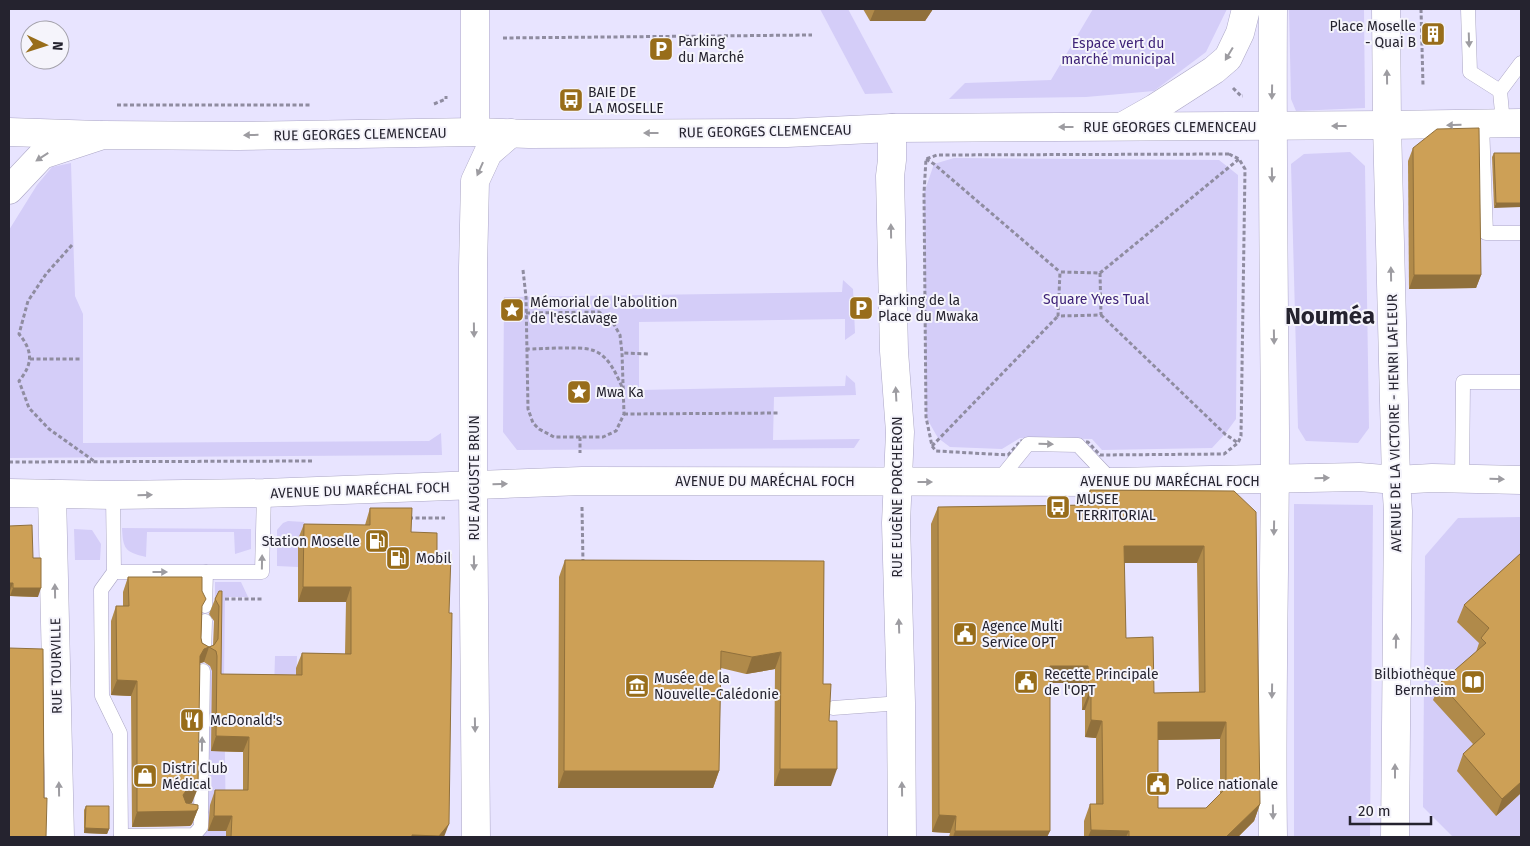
<svg xmlns="http://www.w3.org/2000/svg" width="1530" height="846" font-family="'Fira Sans',sans-serif">
	<style>
		.green { fill: #d4cdf8 }
		.lines { fill: none; stroke-linecap: round; stroke-linejoin: round }
		.lane-casing { stroke: #aba6c5; stroke-width: 15 }
		.street-casing { stroke: #aba6c5; stroke-width: 29 }
		.secondary-casing { stroke: #aba6c5; stroke-width: 29 }
		.primary-casing { stroke: #aba6c5; stroke-width: 29 }
		.path { stroke: #8f8ca0; stroke-width: 3; stroke-dasharray: 4 2.5; stroke-linecap: butt }
		.lane { stroke: #fff; stroke-width: 14 }
		.street { stroke: #fff; stroke-width: 28 }
		.secondary { stroke: #fff; stroke-width: 28 }
		.primary { stroke: #fff; stroke-width: 28 }
		.wall { fill: #b08a4a; fill-rule: evenodd }
		.shaded-wall { fill: #90703c }
		.building { fill: #cda056; stroke: #90703c; fill-rule: evenodd }
		.oneway { fill: #9d9ca1 }
		.labels { text-anchor: middle; stroke-width: 4; stroke-linejoin: round; paint-order: stroke }
		.poi-label { font-size: 14px; fill: #25232f; stroke: #f5f4fb; text-anchor: start }
		.park-label { font-size: 14px; fill: #3e2378; stroke: #f5f4fb }
		.street-label { font-size: 14px; fill: #25232f; stroke: #f5f4fb }
		.town-label { font-size: 24px; font-weight: bold; fill: #25232f; stroke: #f5f4fb }
	</style>
	<rect width="100%" height="100%" fill="#e8e4ff"/>
	<g class="green">
		<polygon points="820,9 848,9 893,93 865,94"/>
		<polygon points="1093,9 1227,9 1206,52 1154,91 1086,97 949,99 965,83 1051,80"/>
		<polygon points="1289,9 1364,9 1365,108 1296,111 1291,99"/>
		<polygon points="1350,152 1365,166 1369,428 1358,443 1306,441 1298,428 1291,164 1304,154"/>
		<polygon points="954,158 1219,160 1238,175 1236,419 1225,434 1212,448 1102,450 1092,439 1020,438 1002,449 950,447 938,438 926,417 924,193 934,164"/>
		<polygon points="71,163 75,296 83,314 83,443 429,441 441,433 442,455 9,458 9,230 37,185 52,167"/>
		<polygon points="843,280 853,289 855,333 845,340 845,319 639,322 639,390 845,386 846,375 855,383 856,395 774,397 773,440 860,439 854,448 517,450 503,432 504,297 842,292"/>
		<polygon points="1294,504 1373,505 1370,837 1294,837"/>
		<polygon points="1521,517 1521,837 1453,837 1423,807 1425,556 1458,518"/>
		<polygon points="288,521 304,522 304,539 298,539 298,567 277,566 277,530 283,523"/>
		<path d="M 122,528 L 251,529 L 251,549 L 235,554 L 234,532 L 147,532 L 146,557 C 125,552 123,549 122,528 Z"/>
		<polygon points="74,529 92,530 101,544 100,560 75,560"/>
		<polygon points="215,582 241,582 248,597 225,597 224,679 226,837 193,837 206,823 208,657 215,643"/>
		<polygon points="275,656 297,656 296,690 274,690"/>
	</g>
	<g class="lines">
		<defs>
			<g id="lane">
				<polyline points="1468,9 1470,72 1500,91"/>
				<polyline points="1503,123 1500,91 1521,63"/>
				<polyline points="1482,124 1486,233 1521,233"/>
				<polyline points="1462,479 1463,382 1521,382"/>
				<polyline points="998,481 1028,444 1078,445 1113,482"/>
				<polyline points="113,495 114,572 101,590 102,696 120,733 121,837"/>
				<polyline points="114,572 262,572 264,493"/>
				<polyline points="205,606 206,572"/>
				<polyline points="204,653 205,621"/>
				<polyline points="833,708 901,703"/>
				<polyline points="186,811 201,812 203,671"/>
				<polyline points="121,836 194,835 201,827 201,812"/>
			</g>
			<g id="street">
				<polyline points="1387,125 1521,123"/>
				<polyline points="475,132 475,9"/>
				<polyline points="1396,480 1432,478 1521,480"/>
				<polyline points="52,494 60,837"/>
			</g>
			<g id="secondary">
				<polyline points="892,128 892,160 890,176 894,351 900,432 896,523 901,703 902,837"/>
				<polyline points="9,132 99,135"/>
				<polyline points="476,837 473,485 473,268 475,181 488,153 511,133"/>
			</g>
			<g id="primary">
				<polyline points="1386,9 1387,125 1396,480 1398,511 1395,837"/>
				<polyline points="1125,125 1155,108 1214,70 1228,58 1240,33 1246,9"/>
				<polyline points="9,190 42,155 103,135 238,136 475,132 529,134 787,133 892,128 1387,125"/>
				<polyline points="9,493 113,495 264,493 582,481 1113,482 1359,477 1396,480"/>
				<path d="M 1273,837 C 1271,703 1275,568 1275,433 C 1274,292 1272,150 1273,9"/>
			</g>
		</defs>
		<use href="#lane" class="lane-casing"/>
		<use href="#street" class="street-casing"/>
		<use href="#secondary" class="secondary-casing"/>
		<use href="#primary" class="primary-casing"/>
		<g class="path">
			<polyline points="1421,9 1423,85"/>
			<polyline points="503,38 812,35"/>
			<polyline points="1233,88 1241,96 1243,96"/>
			<polyline points="434,104 446,99 446,96"/>
			<polyline points="117,105 311,105"/>
			<polygon points="1229,154 1239,159 1245,169 1241,436 1238,443 1224,454 1100,455 1088,442 1021,441 1008,455 936,451 932,446 926,417 924,193 926,159 937,155"/>
			<polyline points="926,159 934,164 1060,272"/>
			<path d="M 72,245 L 46,274 L 28,301 L 19,334 C 33,351 33,364 19,381 L 29,408 L 49,429 L 94,461"/>
			<polyline points="523,270 526,297 528,409 533,423 539,429 554,437 603,437 616,431 624,414 622,353 649,354"/>
			<polyline points="1100,273 1101,315 1058,316 1060,272 1100,273 1239,159"/>
			<polyline points="526,313 599,312 612,321 620,335 622,353"/>
			<polyline points="1101,315 1225,434 1238,443"/>
			<path d="M 526,349 C 541,349 581,346 592,350 C 609,355 616,374 623,389"/>
			<polyline points="30,359 82,359"/>
			<polyline points="624,414 780,413"/>
			<polyline points="580,437 580,453"/>
			<polyline points="932,446 1058,316"/>
			<polyline points="9,462 312,461"/>
			<polyline points="582,507 583,563"/>
			<polyline points="409,518 445,518"/>
			<polyline points="225,599 262,599"/>
		</g>
		<use href="#lane" class="lane"/>
		<use href="#street" class="street"/>
		<use href="#secondary" class="secondary"/>
		<use href="#primary" class="primary"/>
	</g>
	<g class="wall">
		<polygon points="863,9 933,9 925,21 870,21"/>
		<polygon points="1413,148 1481,275 1476,288 1409,289 1408,161"/>
		<polygon points="1494,153 1521,153 1494,208 1492,157"/>
		<path d="M 1090,490 L 1234,491 L 1260,804 L 1254,821 L 1238,837 L 1084,837 L 1084,821 L 1090,804 L 1096,804 L 1096,738 L 1085,737 L 1085,710 L 1082,710 L 1082,683 L 1050,683 L 1050,831 L 1047,837 L 949,837 L 950,833 L 932,832 L 931,524 L 938,507 L 1084,505 ZM 1124,563 L 1197,563 L 1199,692 L 1154,693 L 1126,638 ZM 1220,739 L 1220,794 L 1206,808 L 1158,808 L 1158,740 Z"/>
		<polygon points="370,508 411,532 437,554 444,837 226,837 226,831 208,831 210,805 215,790 243,790 243,752 211,751 212,671 210,666 204,662 200,663 192,803 186,803 198,809 192,824 190,826 132,827 131,696 111,695 111,621 116,606 123,606 123,592 128,577 202,611 201,638 202,643 209,647 213,646 214,621 209,614 215,599 219,591 221,674 296,675 296,668 302,653 345,654 346,602 298,602 298,539 304,524 365,525"/>
		<polygon points="9,526 33,558 38,597 10,596"/>
		<polygon points="1521,553 1521,793 1496,816 1457,771 1463,754 1473,744 1433,700 1440,683 1476,652 1479,643 1457,622 1464,605"/>
		<polygon points="565,560 824,561 823,684 829,721 831,786 774,786 775,669 746,674 721,668 719,771 713,788 558,788 559,577"/>
		<polygon points="86,806 109,829 107,834 84,833 84,810"/>
	</g>
	<g class="shaded-wall">
		<polygon points="875,9 933,9 925,21 870,21"/>
		<polygon points="1496,203 1521,203 1521,207 1494,208"/>
		<polygon points="1414,275 1481,275 1476,288 1409,289"/>
		<polygon points="1124,546 1204,546 1197,563 1118,563"/>
		<polygon points="9,583 13,583 10,591 9,591"/>
		<polygon points="303,587 351,587 346,602 298,602"/>
		<polygon points="13,588 41,588 38,597 10,596"/>
		<polygon points="209,647 204,662 198,664 200,656 204,649"/>
		<polygon points="781,652 775,669 746,674 752,657"/>
		<polygon points="1050,666 1088,666 1082,683 1044,683"/>
		<polygon points="117,680 137,681 131,696 111,695"/>
		<polygon points="1089,693 1091,693 1085,710 1082,710"/>
		<polygon points="1091,720 1102,721 1096,738 1085,737"/>
		<polygon points="1158,722 1226,722 1220,739 1152,740"/>
		<polygon points="216,736 249,737 243,752 211,751"/>
		<polygon points="780,769 837,769 831,786 774,786"/>
		<polygon points="564,771 719,771 713,788 558,788"/>
		<polygon points="1521,782 1521,793 1496,816 1502,799"/>
		<polygon points="188,788 198,788 192,803 183,803 183,795"/>
		<polygon points="1260,804 1254,821 1238,837 1226,837"/>
		<polygon points="198,809 192,824 190,826 132,827 137,812"/>
		<polygon points="939,815 956,816 950,833 932,832"/>
		<polygon points="214,816 232,816 226,831 208,831"/>
		<polygon points="449,824 444,837 412,837 412,835"/>
		<polygon points="85,828 109,829 107,834 84,833"/>
		<polygon points="1091,830 1129,831 1126,837 1088,837"/>
		<polygon points="955,831 1050,831 1047,837 953,837"/>
	</g>
	<g class="building">
		<polygon points="1479,128 1481,275 1414,275 1413,148 1437,129"/>
		<polygon points="1494,153 1521,153 1521,203 1496,203"/>
		<path d="M 1090,490 L 1234,491 L 1256,512 L 1260,804 L 1226,837 L 1129,837 L 1129,831 L 1091,830 L 1090,804 L 1103,804 L 1102,721 L 1091,720 L 1091,693 L 1089,693 L 1088,666 L 1050,666 L 1050,831 L 955,831 L 956,816 L 939,815 L 938,507 L 1090,505 ZM 1124,546 L 1204,546 L 1205,692 L 1154,693 L 1153,637 L 1126,638 ZM 1158,722 L 1226,722 L 1226,788 L 1206,808 L 1158,808 Z"/>
		<polygon points="370,508 412,508 411,532 437,533 437,554 451,554 449,613 452,613 449,824 439,836 412,835 412,837 231,837 232,816 214,816 215,790 248,790 249,737 216,736 217,656 216,651 209,647 204,649 200,656 198,788 188,788 183,795 186,803 198,805 198,809 195,811 137,812 137,681 117,680 116,606 129,606 128,577 202,577 202,591 206,599 202,606 201,638 202,643 209,647 214,645 218,639 219,606 215,599 219,591 222,591 221,674 302,675 302,653 351,654 351,587 303,587 304,524 370,525"/>
		<polygon points="32,525 33,558 41,558 41,588 13,588 13,583 9,583 9,526"/>
		<polygon points="1521,553 1521,782 1502,799 1463,754 1485,734 1440,683 1486,643 1481,638 1489,628 1464,605"/>
		<polygon points="565,560 824,561 823,684 831,684 829,721 837,721 837,769 780,769 781,652 752,657 721,651 719,771 564,771"/>
		<polygon points="9,648 43,649 44,798 47,798 46,837 9,837"/>
		<polygon points="86,806 109,806 109,829 85,828"/>
	</g>
	<defs><path id="oneway-solid" d="M-6-.8H1V-3.2L6.5 0L1 3.2V.8H-6Z" transform="scale(1.25)"/></defs>
	<g class="oneway">
		<use href="#oneway-solid" transform="translate(1469 40) rotate(88)"/>
		<use href="#oneway-solid" transform="translate(1229 54) rotate(121)"/>
		<use href="#oneway-solid" transform="translate(1387 77) rotate(-91)"/>
		<use href="#oneway-solid" transform="translate(1272 92) rotate(91)"/>
		<use href="#oneway-solid" transform="translate(1454 125) rotate(179)"/>
		<use href="#oneway-solid" transform="translate(1339 126) rotate(180)"/>
		<use href="#oneway-solid" transform="translate(1066 127) rotate(180)"/>
		<use href="#oneway-solid" transform="translate(651 133) rotate(180)"/>
		<use href="#oneway-solid" transform="translate(251 135) rotate(179)"/>
		<use href="#oneway-solid" transform="translate(42 157) rotate(147)"/>
		<use href="#oneway-solid" transform="translate(480 169) rotate(114)"/>
		<use href="#oneway-solid" transform="translate(1272 175) rotate(89)"/>
		<use href="#oneway-solid" transform="translate(891 231) rotate(-91)"/>
		<use href="#oneway-solid" transform="translate(1391 274) rotate(-91)"/>
		<use href="#oneway-solid" transform="translate(474 330) rotate(89)"/>
		<use href="#oneway-solid" transform="translate(1274 337) rotate(89)"/>
		<use href="#oneway-solid" transform="translate(896 394) rotate(-93)"/>
		<use href="#oneway-solid" transform="translate(1046 444) rotate(2)"/>
		<use href="#oneway-solid" transform="translate(1322 478) rotate(-2)"/>
		<use href="#oneway-solid" transform="translate(1497 479) rotate(1)"/>
		<use href="#oneway-solid" transform="translate(925 482)"/>
		<use href="#oneway-solid" transform="translate(500 484) rotate(-2)"/>
		<use href="#oneway-solid" transform="translate(145 495) rotate(-1)"/>
		<use href="#oneway-solid" transform="translate(1274 528) rotate(91)"/>
		<use href="#oneway-solid" transform="translate(262 562) rotate(-89)"/>
		<use href="#oneway-solid" transform="translate(474 563) rotate(89)"/>
		<use href="#oneway-solid" transform="translate(160 572)"/>
		<use href="#oneway-solid" transform="translate(55 591) rotate(-91)"/>
		<use href="#oneway-solid" transform="translate(899 626) rotate(-92)"/>
		<use href="#oneway-solid" transform="translate(1396 641) rotate(-89)"/>
		<use href="#oneway-solid" transform="translate(1272 691) rotate(91)"/>
		<use href="#oneway-solid" transform="translate(475 725) rotate(89)"/>
		<use href="#oneway-solid" transform="translate(202 744) rotate(-89)"/>
		<use href="#oneway-solid" transform="translate(1395 771) rotate(-90)"/>
		<use href="#oneway-solid" transform="translate(59 789) rotate(-91)"/>
		<use href="#oneway-solid" transform="translate(902 789) rotate(-91)"/>
		<use href="#oneway-solid" transform="translate(1273 812) rotate(89)"/>
	</g>
	<defs>
		<symbol id="building-square" viewBox="-11 -11 22 22"><rect x="-9" y="-9" width="18" height="18" rx="4" fill="#986d1a" stroke="#f5f4fb"/><path d="M-4-6H4V6H1V3H-1V6H-4ZM-2.5-4.3h1.7v1.8h-1.7ZM.8-4.3h1.7v1.8H.8ZM-2.5-1h1.7V.8h-1.7ZM.8-1h1.7V.8H.8Z" fill="#fff"/></symbol>
		<symbol id="parking-square" viewBox="-11 -11 22 22"><rect x="-9" y="-9" width="18" height="18" rx="4" fill="#986d1a" stroke="#f5f4fb"/><path d="M-3.5-5.5H1a3.5 3.5 0 0 1 0 7H-1V5.5H-3.5ZM-1-3.4V-.6H.8a1.4 1.4 0 0 0 0-2.8Z" fill="#fff"/></symbol>
		<symbol id="bus-square" viewBox="-11 -11 22 22"><rect x="-9" y="-9" width="18" height="18" rx="4" fill="#986d1a" stroke="#f5f4fb"/><path d="M-5-6H5V4H4V6H2V4H-2V6H-4V4H-5ZM-3.5-4V0h7V-4ZM-3.5 1.2v1.5H-2V1.2ZM2 1.2v1.5H3.5V1.2Z" fill="#fff"/></symbol>
		<symbol id="sight-square" viewBox="-11 -11 22 22"><rect x="-9" y="-9" width="18" height="18" rx="4" fill="#986d1a" stroke="#f5f4fb"/><path d="M0-6L1.8-2.2L6-1.7L2.9 1.2L3.7 5.4L0 3.3L-3.7 5.4L-2.9 1.2L-6-1.7L-1.8-2.2Z" fill="#fff"/></symbol>
		<symbol id="fuel-square" viewBox="-11 -11 22 22"><rect x="-9" y="-9" width="18" height="18" rx="4" fill="#986d1a" stroke="#f5f4fb"/><path d="M-5.5-6h7V0h2V4h1.3V-2.5L3-4.5l.8-.8L6-3V5H2.5V1h-1V6h-7ZM-4.2-4.7v3.2H.2V-4.7Z" fill="#fff"/></symbol>
		<symbol id="civic-square" viewBox="-11 -11 22 22"><rect x="-9" y="-9" width="18" height="18" rx="4" fill="#986d1a" stroke="#f5f4fb"/><path d="M-.6-6.5H3V-4.5H.6V-3L4-1V1h2V6H-6V1h2V-1L-.6-3ZM-1.2 2.5V6h2.4V2.5Z" fill="#fff"/></symbol>
		<symbol id="library-square" viewBox="-11 -11 22 22"><rect x="-9" y="-9" width="18" height="18" rx="4" fill="#986d1a" stroke="#f5f4fb"/><path d="M-6-4Q-3-5.5-.7-3.5V5Q-3 3-6 4ZM6-4Q3-5.5 .7-3.5V5Q3 3 6 4Z" fill="#fff"/></symbol>
		<symbol id="museum-square" viewBox="-11 -11 22 22"><rect x="-9" y="-9" width="18" height="18" rx="4" fill="#986d1a" stroke="#f5f4fb"/><path d="M0-6L6-3V-2H-6V-3ZM-5-1h2V3h-2ZM-1-1h2V3h-2ZM3-1h2V3H3ZM-6 4H6V6H-6Z" fill="#fff"/></symbol>
		<symbol id="restaurant-square" viewBox="-11 -11 22 22"><rect x="-9" y="-9" width="18" height="18" rx="4" fill="#986d1a" stroke="#f5f4fb"/><path d="M-5-6h1v4h1v-4h1v4h1v-4h1v5L-1.5 .5V6h-2V.5L-5-1ZM5-6V6H3V1.5H1.5Q1.5-4 5-6Z" fill="#fff"/></symbol>
		<symbol id="shop-square" viewBox="-11 -11 22 22"><rect x="-9" y="-9" width="18" height="18" rx="4" fill="#986d1a" stroke="#f5f4fb"/><path d="M-5-2.5h2.3a2.7 3.5 0 0 1 5.4 0H5L5.5 6h-11ZM-1.5-2.5h3a1.5 2.3 0 0 0-3 0Z" fill="#fff"/></symbol>
	</defs>
	<g fill-rule="evenodd">
		<use href="#building-square" x="1419" y="20" width="28" height="28"/>
		<use href="#parking-square" x="647" y="35" width="28" height="28"/>
		<use href="#bus-square" x="557" y="86" width="28" height="28"/>
		<use href="#parking-square" x="847" y="294" width="28" height="28"/>
		<use href="#sight-square" x="498" y="296" width="28" height="28"/>
		<use href="#sight-square" x="565" y="378" width="28" height="28"/>
		<use href="#bus-square" x="1044" y="493" width="28" height="28"/>
		<use href="#fuel-square" x="363" y="527" width="28" height="28"/>
		<use href="#fuel-square" x="384" y="544" width="28" height="28"/>
		<use href="#civic-square" x="951" y="620" width="28" height="28"/>
		<use href="#civic-square" x="1012" y="668" width="28" height="28"/>
		<use href="#library-square" x="1459" y="668" width="28" height="28"/>
		<use href="#museum-square" x="623" y="672" width="28" height="28"/>
		<use href="#restaurant-square" x="178" y="706" width="28" height="28"/>
		<use href="#shop-square" x="131" y="762" width="28" height="28"/>
		<use href="#civic-square" x="1144" y="770" width="28" height="28"/>
	</g>
	<g class="labels">
		<g class="poi-label">
			<text x="1416" y="31" text-anchor="end">Place Moselle<tspan x="1416" dy="16">- Quai B</tspan></text>
			<text x="678" y="46">Parking<tspan x="678" dy="16">du Marché</tspan></text>
			<text x="588" y="97">BAIE DE<tspan x="588" dy="16">LA MOSELLE</tspan></text>
			<text x="878" y="305">Parking de la<tspan x="878" dy="16">Place du Mwaka</tspan></text>
			<text x="530" y="307">Mémorial de l'abolition<tspan x="530" dy="16">de l'esclavage</tspan></text>
			<text x="596" y="397">Mwa Ka</text>
			<text x="1076" y="504">MUSEE<tspan x="1076" dy="16">TERRITORIAL</tspan></text>
			<text x="360" y="546" text-anchor="end">Station Moselle</text>
			<text x="416" y="563">Mobil</text>
			<text x="982" y="631">Agence Multi<tspan x="982" dy="16">Service OPT</tspan></text>
			<text x="1044" y="679">Recette Principale<tspan x="1044" dy="16">de l'OPT</tspan></text>
			<text x="1456" y="679" text-anchor="end">Bilbiothèque<tspan x="1456" dy="16">Bernheim</tspan></text>
			<text x="654" y="683">Musée de la<tspan x="654" dy="16">Nouvelle-Calédonie</tspan></text>
			<text x="210" y="725">McDonald's</text>
			<text x="162" y="773">Distri Club<tspan x="162" dy="16">Médical</tspan></text>
			<text x="1176" y="789">Police nationale</text>
		</g>
		<g class="park-label">
			<text x="1118" y="48">Espace vert du<tspan x="1118" dy="16">marché municipal</tspan></text>
			<text x="1096" y="304">Square Yves Tual</text>
		</g>
		<g class="street-label">
			<text x="1170" y="132">RUE GEORGES CLEMENCEAU</text>
			<text transform="translate(765 131) rotate(-1)" y="5">RUE GEORGES CLEMENCEAU</text>
			<text transform="translate(360 134) rotate(-1)" y="5">RUE GEORGES CLEMENCEAU</text>
			<text transform="translate(1394 423) rotate(-91)" y="5">AVENUE DE LA VICTOIRE - HENRI LAFLEUR</text>
			<text transform="translate(474 478) rotate(-90)" y="5">RUE AUGUSTE BRUN</text>
			<text x="765" y="486">AVENUE DU MARÉCHAL FOCH</text>
			<text x="1170" y="486">AVENUE DU MARÉCHAL FOCH</text>
			<text transform="translate(360 490) rotate(-2)" y="5">AVENUE DU MARÉCHAL FOCH</text>
			<text transform="translate(897 497) rotate(-90)" y="5">RUE EUGÈNE PORCHERON</text>
			<text transform="translate(56 666) rotate(-91)" y="5">RUE TOURVILLE</text>
		</g>
		<g class="town-label">
			<text x="1330" y="324">Nouméa</text>
		</g>
	</g>
	<rect width="1530" height="846" fill="none" stroke="#25232f" stroke-width="20"/>
	<g transform="translate(45 45) rotate(94)"><circle r="24" fill="#f5f4fb" stroke="#a2a0a9"/>
	<path d="M0-4L9 19L0 12L-9 19Z" fill="#986d1a"/>
	<text y="-8" font-size="14" font-weight="bold" text-anchor="middle" fill="#25232f">N</text>
	</g>
	<path d="M1350 816v8h81v-8" fill="none" stroke="#25232f" stroke-width="2.5"/>
	<text x="1358" y="816" font-size="15" fill="#25232f" stroke="#f5f4fb" stroke-width="4" paint-order="stroke">20 m</text>
</svg>
